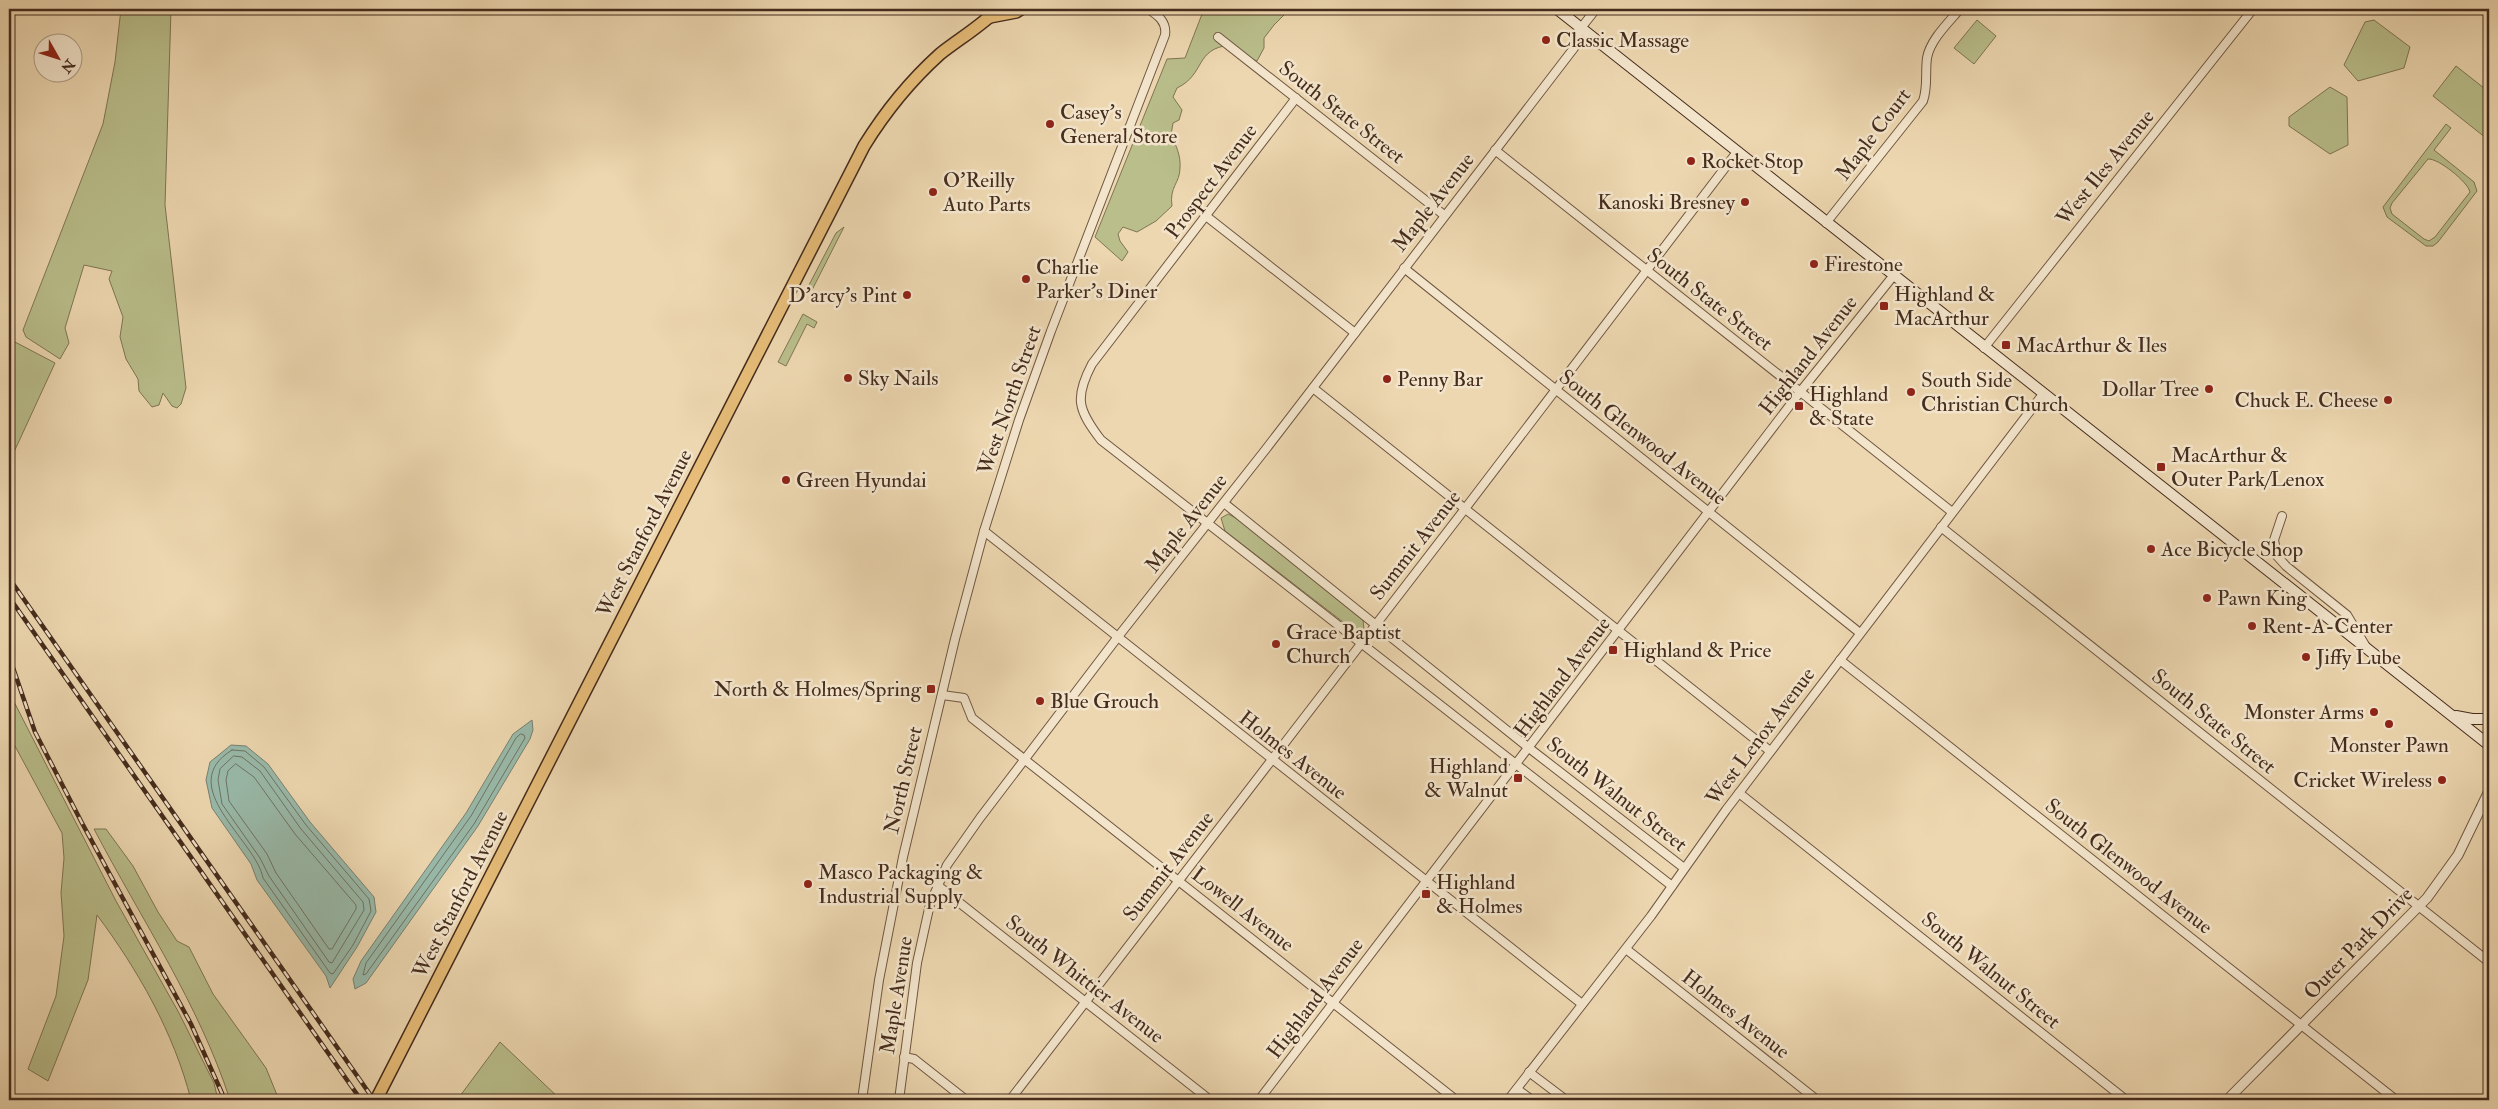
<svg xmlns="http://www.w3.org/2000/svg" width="2498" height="1109" font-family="'IM FELL Double Pica',serif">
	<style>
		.green { fill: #b9be8b; stroke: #7f7554; fill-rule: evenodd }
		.water { fill: #99baaa; stroke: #778172 }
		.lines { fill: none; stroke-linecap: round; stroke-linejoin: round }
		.shore { stroke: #6f7364; stroke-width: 1 }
		.minor-casing { stroke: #6f5742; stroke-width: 10 }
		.tertiary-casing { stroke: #6f5742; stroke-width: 11 }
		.secondary-casing { stroke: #452c1d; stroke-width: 12 }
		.primary-casing { stroke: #452c1d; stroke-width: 14 }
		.minor { stroke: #f3e5cc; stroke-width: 8 }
		.tertiary { stroke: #f3e5cc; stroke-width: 9 }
		.secondary { stroke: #f3e5cc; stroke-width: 10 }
		.primary { stroke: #e6bc78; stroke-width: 11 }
		.rail-casing { stroke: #452c1d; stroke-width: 4.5 }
		.rail { stroke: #f3e5cc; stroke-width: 2.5; stroke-dasharray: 8; stroke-linecap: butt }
		.poi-dot { fill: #8f2418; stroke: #f3e5cc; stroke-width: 2 }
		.labels { text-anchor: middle; stroke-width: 5; stroke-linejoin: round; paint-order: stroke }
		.poi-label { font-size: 21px; fill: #452c1d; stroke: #f3e5cc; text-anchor: start }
		.street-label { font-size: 21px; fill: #452c1d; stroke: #f3e5cc }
	</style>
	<rect width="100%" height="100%" fill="#edd7b0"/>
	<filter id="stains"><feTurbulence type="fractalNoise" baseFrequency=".004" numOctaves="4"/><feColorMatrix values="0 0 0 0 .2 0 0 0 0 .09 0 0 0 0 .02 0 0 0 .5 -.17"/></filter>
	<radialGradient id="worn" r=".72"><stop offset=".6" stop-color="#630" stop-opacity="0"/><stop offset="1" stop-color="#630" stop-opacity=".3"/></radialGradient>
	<g class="green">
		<polygon points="121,9 171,9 165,205 186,388 181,404 177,408 172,406 163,393 159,405 152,407 139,391 138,379 126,359 120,337 123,317 109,279 112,271 84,265 65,328 69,343 60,359 26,337 23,330 103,124 115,62"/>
		<path d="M 1204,9 L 1302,9 L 1289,10 L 1274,25 L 1264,38 L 1264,48 L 1257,61 L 1247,57 L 1230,45 C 1194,49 1206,74 1177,88 L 1173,97 L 1182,110 L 1179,120 L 1173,123 L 1171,135 C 1176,145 1181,156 1180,168 C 1180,183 1169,187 1172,206 L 1156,221 L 1137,232 L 1123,227 L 1118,234 L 1120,241 L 1128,252 L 1122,261 L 1095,237 L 1167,59 L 1185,58 Z"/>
		<polygon points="1977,20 1996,36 1974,64 1954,48"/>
		<polygon points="2374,20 2410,47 2404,68 2358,81 2344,65 2365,22"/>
		<polygon points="2456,66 2489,92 2489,133 2486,138 2433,96"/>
		<polygon points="2330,87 2347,97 2348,145 2330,154 2289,126 2289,117"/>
		<path d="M 2446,124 L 2451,128 L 2434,150 L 2474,182 L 2477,191 L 2438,242 L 2433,246 L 2426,246 L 2387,217 L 2383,207 ZM 2428,159 C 2438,158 2468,182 2470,192 L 2435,237 L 2429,241 L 2424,239 L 2392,214 L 2390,208 L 2392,203 Z"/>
		<polygon points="844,227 810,294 809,295 809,285 836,233"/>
		<polygon points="803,314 817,322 814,328 807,324 786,366 778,362"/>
		<polygon points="15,342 55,363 14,452 9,490 9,361"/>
		<polygon points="1228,514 1238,519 1363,620 1364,629 1356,632 1225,531 1221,518"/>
		<path d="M 9,692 L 116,901 L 179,1013 L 214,1083 L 218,1100 L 191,1100 C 174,1033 138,970 97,915 L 88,980 L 48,1081 L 28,1069 L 56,996 L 64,936 L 61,893 L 64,858 L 62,833 L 9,735 Z"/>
		<path d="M 94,829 L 106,829 L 133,866 L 158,912 L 177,941 L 189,947 L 213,994 L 266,1068 L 279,1100 L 230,1100 C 199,1004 141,919 94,829 Z"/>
		<polygon points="500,1042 561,1100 457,1100"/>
	</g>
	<g class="water">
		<polygon points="532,720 533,730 530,739 478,826 366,983 355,989 353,979 361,961 466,813 513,734"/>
		<polygon points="231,745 246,746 268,764 310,822 374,897 376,912 357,947 330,988 326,976 257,880 251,864 212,808 206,780 210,762"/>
	</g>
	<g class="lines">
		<g class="shore">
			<polygon points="521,734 524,735 525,738 474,824 366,974 363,975 366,963 471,816 516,738"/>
			<path d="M 232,750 L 245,751 L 264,767 L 306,825 L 369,899 L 371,911 L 353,945 L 333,974 L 330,973 L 263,878 C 256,840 173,786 232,750 Z"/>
			<polygon points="234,756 242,757 260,771 301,829 363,902 364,910 332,963 329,962 269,876 260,858 222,804 218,780 220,769"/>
			<polygon points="236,764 254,777 295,834 356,905 356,909 332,949 329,949 276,873 267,854 229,801 226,780 228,771"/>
		</g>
		<defs>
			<g id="minor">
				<polyline points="1218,37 1444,215"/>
				<path d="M 1296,98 L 1092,364 C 1074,398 1078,410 1101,440 L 1672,886"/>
				<polyline points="1495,150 1952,512"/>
				<polyline points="1206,216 1355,333"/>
				<path d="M 1826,223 L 1923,101 C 1928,87 1925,73 1927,58 C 1930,40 1949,22 1960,9"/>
				<polyline points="1404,268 1860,633"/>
				<polyline points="1984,348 2253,9"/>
				<polyline points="1313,388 1770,751"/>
				<polyline points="1224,503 1529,748 1684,868"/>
				<polyline points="2282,516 2274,540 2277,556 2286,566 2347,615 2365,645"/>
				<polyline points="1941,527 2489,962"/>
				<polyline points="984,531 1582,1004"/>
				<polyline points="1840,660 2396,1100"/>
				<polyline points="942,695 964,698 972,718 1456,1100"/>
				<polyline points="1739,793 2126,1100"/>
				<polyline points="937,885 1210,1100"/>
				<polyline points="1626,949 1817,1100"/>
				<polyline points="904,1057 914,1059 966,1100"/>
				<polyline points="1529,1072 1566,1100"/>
				<polyline points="1517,1089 1532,1100"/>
				<path d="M 862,1100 L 879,980 L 903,857 L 955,639 L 984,531 L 1019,420 L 1051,331 L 1165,35 C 1167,22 1158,15 1148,9"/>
				<polyline points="899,1100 917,963 930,904 947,865 980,818 1117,638 1266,449 1574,48 1581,28 1596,9"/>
				<polyline points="1010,1100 1464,510 1737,152"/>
				<polyline points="1259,1100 1800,392 1894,275"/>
				<polyline points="1508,1100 1651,916 1726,810 2043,394"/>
			</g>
			<polyline id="tertiary" points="2227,1100 2427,898 2458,855 2489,791"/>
			<g id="secondary">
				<polyline points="1557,9 2489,745"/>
				<polyline points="2456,716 2472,719 2489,719"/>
				<polyline points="2482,808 2489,806"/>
			</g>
			<g id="primary">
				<polyline points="990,17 1016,12 1021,9"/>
				<path d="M 376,1100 L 864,146 C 885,112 910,81 940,54 C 959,39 981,26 998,9"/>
			</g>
		</defs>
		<use href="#minor" class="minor-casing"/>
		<use href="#tertiary" class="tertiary-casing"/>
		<use href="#secondary" class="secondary-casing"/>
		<use href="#primary" class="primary-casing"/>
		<use href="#minor" class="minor"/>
		<use href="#tertiary" class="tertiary"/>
		<use href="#secondary" class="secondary"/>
		<use href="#primary" class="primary"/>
		<defs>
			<g id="rail">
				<polyline points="9,578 374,1100"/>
				<polyline points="9,597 361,1100"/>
				<polyline points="9,656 35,732 82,823 191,1024 225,1100"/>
			</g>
		</defs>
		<use href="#rail" class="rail-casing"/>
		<use href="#rail" class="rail"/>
	</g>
	<g class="poi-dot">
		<circle cx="1546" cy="40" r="5"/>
		<circle cx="1050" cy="124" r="5"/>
		<circle cx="1691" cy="161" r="5"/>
		<circle cx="933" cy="192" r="5"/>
		<circle cx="1745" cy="202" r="5"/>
		<circle cx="1814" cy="264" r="5"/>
		<circle cx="1026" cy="279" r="5"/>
		<circle cx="907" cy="295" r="5"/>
		<rect x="1879" y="301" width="10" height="10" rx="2.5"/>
		<rect x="2001" y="340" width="10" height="10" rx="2.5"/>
		<circle cx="848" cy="378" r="5"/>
		<circle cx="1387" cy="379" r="5"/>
		<circle cx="2209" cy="389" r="5"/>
		<circle cx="1911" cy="392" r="5"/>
		<circle cx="2388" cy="400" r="5"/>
		<rect x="1794" y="401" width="10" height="10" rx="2.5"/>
		<rect x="2156" y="462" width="10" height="10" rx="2.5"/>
		<circle cx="786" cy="480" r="5"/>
		<circle cx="2151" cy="549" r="5"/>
		<circle cx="2207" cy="598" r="5"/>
		<circle cx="2252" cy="626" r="5"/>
		<circle cx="1276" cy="644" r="5"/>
		<rect x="1608" y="645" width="10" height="10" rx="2.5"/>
		<circle cx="2306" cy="657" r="5"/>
		<rect x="926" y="684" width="10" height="10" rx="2.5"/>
		<circle cx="1040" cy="701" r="5"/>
		<circle cx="2374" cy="712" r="5"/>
		<circle cx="2389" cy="724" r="5"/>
		<rect x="1513" y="773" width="10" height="10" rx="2.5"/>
		<circle cx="2442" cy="780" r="5"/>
		<circle cx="808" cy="884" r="5"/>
		<rect x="1421" y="889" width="10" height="10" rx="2.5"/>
	</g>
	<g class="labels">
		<g class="poi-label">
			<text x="1556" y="47">Classic Massage</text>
			<text x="1060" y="119">Casey's<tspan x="1060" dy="24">General Store</tspan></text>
			<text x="1701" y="168">Rocket Stop</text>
			<text x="943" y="187">O'Reilly<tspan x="943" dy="24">Auto Parts</tspan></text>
			<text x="1735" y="209" text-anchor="end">Kanoski Bresney</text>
			<text x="1824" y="271">Firestone</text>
			<text x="1036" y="274">Charlie<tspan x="1036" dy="24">Parker's Diner</tspan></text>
			<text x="1894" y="301">Highland &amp;<tspan x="1894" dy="24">MacArthur</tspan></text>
			<text x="897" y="302" text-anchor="end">D'arcy's Pint</text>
			<text x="2016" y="352">MacArthur &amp; Iles</text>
			<text x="858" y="385">Sky Nails</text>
			<text x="1397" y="386">Penny Bar</text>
			<text x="1921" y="387">South Side<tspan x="1921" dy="24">Christian Church</tspan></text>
			<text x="2199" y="396" text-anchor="end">Dollar Tree</text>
			<text x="1809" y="401">Highland<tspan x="1809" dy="24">&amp; State</tspan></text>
			<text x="2378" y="407" text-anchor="end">Chuck E. Cheese</text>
			<text x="2171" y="462">MacArthur &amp;<tspan x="2171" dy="24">Outer Park/Lenox</tspan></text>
			<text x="796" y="487">Green Hyundai</text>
			<text x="2161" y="556">Ace Bicycle Shop</text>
			<text x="2217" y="605">Pawn King</text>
			<text x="2262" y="633">Rent-A-Center</text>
			<text x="1286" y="639">Grace Baptist<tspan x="1286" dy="24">Church</tspan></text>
			<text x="1623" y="657">Highland &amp; Price</text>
			<text x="2316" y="664">Jiffy Lube</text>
			<text x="921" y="696" text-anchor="end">North &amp; Holmes/Spring</text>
			<text x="1050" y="708">Blue Grouch</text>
			<text x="2364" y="719" text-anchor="end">Monster Arms</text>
			<text x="2389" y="752" text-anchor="middle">Monster Pawn</text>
			<text x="1508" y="773" text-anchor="end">Highland<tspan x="1508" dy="24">&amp; Walnut</tspan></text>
			<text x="2432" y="787" text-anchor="end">Cricket Wireless</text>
			<text x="818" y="879">Masco Packaging &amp;<tspan x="818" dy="24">Industrial Supply</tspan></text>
			<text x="1436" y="889">Highland<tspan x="1436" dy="24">&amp; Holmes</tspan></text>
		</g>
		<g class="street-label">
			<text transform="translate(1342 112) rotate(38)" y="7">South State Street</text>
			<text transform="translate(1873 134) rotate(-53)" y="7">Maple Court</text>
			<text transform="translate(2105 167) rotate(-51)" y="7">West Iles Avenue</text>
			<text transform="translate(1211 181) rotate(-53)" y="7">Prospect Avenue</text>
			<text transform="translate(1433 202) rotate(-52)" y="7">Maple Avenue</text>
			<text transform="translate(1710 299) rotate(38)" y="7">South State Street</text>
			<text transform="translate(1808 355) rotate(-52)" y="7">Highland Avenue</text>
			<text transform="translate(1009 400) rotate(-71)" y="7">West North Street</text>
			<text transform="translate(1643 437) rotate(38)" y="7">South Glenwood Avenue</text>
			<text transform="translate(1186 523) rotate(-52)" y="7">Maple Avenue</text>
			<text transform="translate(644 533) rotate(-63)" y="7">West Stanford Avenue</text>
			<text transform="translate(1415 545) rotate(-52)" y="7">Summit Avenue</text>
			<text transform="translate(1562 677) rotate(-53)" y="7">Highland Avenue</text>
			<text transform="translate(2214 721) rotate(39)" y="7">South State Street</text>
			<text transform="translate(1760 736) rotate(-53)" y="7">West Lenox Avenue</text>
			<text transform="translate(1293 755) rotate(38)" y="7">Holmes Avenue</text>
			<text transform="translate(903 780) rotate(-77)" y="7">North Street</text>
			<text transform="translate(1617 794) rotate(38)" y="7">South Walnut Street</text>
			<text transform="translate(1168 866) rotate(-52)" y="7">Summit Avenue</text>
			<text transform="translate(2129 866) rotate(38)" y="7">South Glenwood Avenue</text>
			<text transform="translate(460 894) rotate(-63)" y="7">West Stanford Avenue</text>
			<text transform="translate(1243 909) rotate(38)" y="7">Lowell Avenue</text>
			<text transform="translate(2358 943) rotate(-46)" y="7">Outer Park Drive</text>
			<text transform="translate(1991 970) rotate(39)" y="7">South Walnut Street</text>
			<text transform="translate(1085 979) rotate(38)" y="7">South Whittier Avenue</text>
			<text transform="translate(896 995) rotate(-81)" y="7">Maple Avenue</text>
			<text transform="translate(1315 998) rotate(-53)" y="7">Highland Avenue</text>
			<text transform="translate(1736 1014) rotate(38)" y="7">Holmes Avenue</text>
		</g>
	</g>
	<rect width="2498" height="1109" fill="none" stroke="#edd7b0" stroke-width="30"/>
	<rect x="10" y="10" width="2478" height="1089" fill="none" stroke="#452c1d" stroke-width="2.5"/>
	<rect x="15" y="15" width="2468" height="1079" fill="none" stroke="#452c1d"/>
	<g transform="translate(58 58) rotate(129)"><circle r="24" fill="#f3e5cc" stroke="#ad9b86"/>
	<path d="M0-4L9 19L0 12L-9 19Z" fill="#8f2418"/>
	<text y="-8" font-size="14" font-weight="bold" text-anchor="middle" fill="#452c1d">N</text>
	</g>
	<rect width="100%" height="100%" filter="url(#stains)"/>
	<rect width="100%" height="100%" fill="url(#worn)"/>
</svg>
